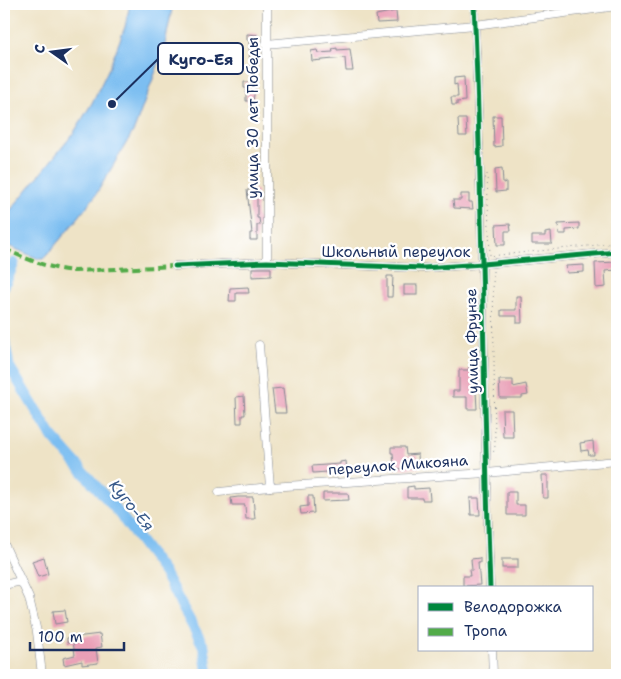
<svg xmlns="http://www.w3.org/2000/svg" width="621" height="679" font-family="'Shantell Sans',sans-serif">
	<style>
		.water { fill: #7cbef1; stroke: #4c76a8 }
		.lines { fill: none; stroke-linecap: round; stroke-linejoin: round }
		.river { stroke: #7cbef1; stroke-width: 11 }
		.building { fill: #e99fb6 }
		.street-casing { stroke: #848992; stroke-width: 9 }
		.path { stroke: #848992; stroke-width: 1; stroke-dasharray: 1 4; stroke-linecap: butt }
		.street { stroke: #fff; stroke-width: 8 }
		.quiet { stroke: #52ab49; stroke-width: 4; stroke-dasharray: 8 4; stroke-linecap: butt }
		.cycleway-casing { stroke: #fff; stroke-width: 8 }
		.cycleway { stroke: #00873e; stroke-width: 5 }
		.labels { text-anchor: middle; stroke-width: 4.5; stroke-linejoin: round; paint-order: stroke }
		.street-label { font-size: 15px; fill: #1b2f5e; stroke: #fff }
		.water-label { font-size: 16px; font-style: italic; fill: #385a8a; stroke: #fff }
		.leader { fill: none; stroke: #1b2f5e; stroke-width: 2 }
		.callout-dot { fill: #1b2f5e; stroke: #fff; stroke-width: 2 }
		.callout { fill: #fff; stroke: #1b2f5e; stroke-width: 2 }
		.callout-label { font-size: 16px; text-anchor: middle; font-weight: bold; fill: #1b2f5e }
	</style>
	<rect width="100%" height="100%" fill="#fff"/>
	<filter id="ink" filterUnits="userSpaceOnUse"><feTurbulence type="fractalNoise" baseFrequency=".02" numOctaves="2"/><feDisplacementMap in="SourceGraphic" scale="10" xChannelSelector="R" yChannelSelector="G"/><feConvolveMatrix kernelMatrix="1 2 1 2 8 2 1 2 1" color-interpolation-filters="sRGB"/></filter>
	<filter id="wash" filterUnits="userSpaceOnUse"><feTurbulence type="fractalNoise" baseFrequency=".0096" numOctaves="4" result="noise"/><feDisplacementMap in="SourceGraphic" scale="20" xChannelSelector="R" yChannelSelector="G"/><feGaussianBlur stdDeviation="1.12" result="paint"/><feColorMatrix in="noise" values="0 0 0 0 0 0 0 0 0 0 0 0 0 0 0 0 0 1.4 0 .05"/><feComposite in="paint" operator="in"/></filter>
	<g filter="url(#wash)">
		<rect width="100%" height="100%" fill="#eee3c6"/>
		<polygon class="water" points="130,4 173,4 164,49 134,130 95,196 78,218 47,255 43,259 39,259 4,244 4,218 73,134 92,103 110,66 125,27"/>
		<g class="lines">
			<g class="river">
				<polyline points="4,286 14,263"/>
				<polyline points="4,338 9,366 51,435 115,508 164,573 204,647 208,675"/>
			</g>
		</g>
		<g id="blocks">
			<g class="building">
				<polygon points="396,11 397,22 377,23 376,15"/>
				<polygon points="247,34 258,35 257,50 254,50 254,68 250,68 249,40 247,40"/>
				<polygon points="337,48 337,50 350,49 353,71 346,71 345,58 312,61 311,51 317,50 318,53 333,52 332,49"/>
				<polygon points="464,77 465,101 457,102 457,105 452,105 451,97 458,97 457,84 454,85 454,78"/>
				<polygon points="244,82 256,82 253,101 246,101 246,88 244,88"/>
				<polygon points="493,116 501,116 502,146 494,147"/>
				<polygon points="458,119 466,119 467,136 459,136"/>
				<polygon points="502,168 503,183 506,182 506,191 496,192 495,169"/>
				<polygon points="247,190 257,190 257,218 259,218 260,225 257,225 257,240 250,240 250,233 252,233"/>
				<polygon points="461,194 469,194 469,202 472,202 473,209 454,208 453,200 461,200"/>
				<polygon points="579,223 579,229 566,230 566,234 559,234 558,224"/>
				<polygon points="510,224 511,231 505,231 505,245 497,245 496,225"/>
				<polygon points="551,232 552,244 532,244 532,236 545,236 545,233"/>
				<polygon points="616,262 617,270 605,271 606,287 596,288 595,263"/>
				<polygon points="584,265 584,272 567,273 566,266"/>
				<polygon points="252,268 271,268 271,276 252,277"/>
				<polygon points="387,276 393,276 392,297 387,297"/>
				<rect x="404" y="285" width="13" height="10"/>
				<polygon points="248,287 249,293 236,293 236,301 229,301 230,288"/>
				<polygon points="516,296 521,296 522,323 517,323 517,316 501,316 501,310 516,310"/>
				<polygon points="469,367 477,367 476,373 475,373 477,409 467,409 467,397 453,397 453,391 459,391 459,370 469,370"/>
				<polygon points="499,380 513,380 513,387 526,384 528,395 522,396 522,398 500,398"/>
				<polygon points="283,388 286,413 275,413 272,389"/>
				<polygon points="244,396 245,415 242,415 242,423 237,423 236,397"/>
				<polygon points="502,410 512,410 513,437 503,437"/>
				<polygon points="593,441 594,455 589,455 588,450 581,451 580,443"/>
				<polygon points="391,447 405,447 406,455 418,454 419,468 394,469 393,453 391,453"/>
				<polygon points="346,461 347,471 332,471 333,473 327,474 327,472 313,473 312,466 340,464 340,462"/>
				<polygon points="542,475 548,475 548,498 543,498"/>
				<polygon points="414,486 414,489 429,488 430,500 422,500 422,498 407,498 407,487"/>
				<polygon points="507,492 516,492 516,505 525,505 525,515 507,515"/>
				<polygon points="323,493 348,493 349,500 323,501"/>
				<polygon points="308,496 313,496 314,513 301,514 300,507 308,506"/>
				<polygon points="238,497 253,497 255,519 246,519 245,505 232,505 231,498"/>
				<polygon points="470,498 479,498 480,515 471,515"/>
				<polygon points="44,557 48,574 38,577 32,561"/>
				<polygon points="480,558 480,563 478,563 480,585 463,586 463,576 470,576 469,570 472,570 471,559"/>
				<rect x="502" y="559" width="16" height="9"/>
				<polygon points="65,610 67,622 55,624 53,611"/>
				<polygon points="100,634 102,647 96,648 98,663 82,665 82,661 64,665 63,658 75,655 73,642 67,643 67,638"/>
			</g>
		</g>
	</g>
	<g filter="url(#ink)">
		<use href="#blocks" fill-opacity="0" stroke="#848992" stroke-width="1"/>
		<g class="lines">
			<defs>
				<g id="street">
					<path d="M 474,4 C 483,198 483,393 490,588"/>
					<polyline points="266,44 475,25 617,6"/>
					<polyline points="267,262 267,4"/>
					<polyline points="175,266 267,262 423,268 483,264 617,252"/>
					<polyline points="259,345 270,487"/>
					<polyline points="219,492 270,487 486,473 617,461"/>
					<polyline points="4,544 29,598 37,632 42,675"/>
					<polyline points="4,585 21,581"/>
					<polyline points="492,650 493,675"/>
				</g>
			</defs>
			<use href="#street" class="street-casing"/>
			<g class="path">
				<polyline points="487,174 490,256 617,243"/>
				<polyline points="493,271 495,446 493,454"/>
			</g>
			<use href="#street" class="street"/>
			<path class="quiet" d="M 4,249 C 28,259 48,269 75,271 L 175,266"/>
			<defs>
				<g id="cycleway">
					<path d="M 474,4 C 483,198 483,393 490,588"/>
					<polyline points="175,266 267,262 423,268 483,264 617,252"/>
				</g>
			</defs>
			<use href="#cycleway" class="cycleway-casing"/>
			<use href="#cycleway" class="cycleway"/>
		</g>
	</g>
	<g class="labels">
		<g class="street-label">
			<text transform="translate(253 118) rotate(-90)" y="5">улица 30 лет Победы</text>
			<text x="396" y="257">Школьный переулок</text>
			<text transform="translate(472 341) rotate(-91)" y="5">улица Фрунзе</text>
			<text transform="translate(398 465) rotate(-4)" y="5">переулок Микояна</text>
		</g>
		<g class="water-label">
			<text transform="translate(132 505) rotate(51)" y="6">Куго-Ея</text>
		</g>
	</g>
	<path class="leader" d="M112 104L158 59"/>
	<circle class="callout-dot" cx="112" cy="104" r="5"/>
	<rect class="callout" x="158" y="43" width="85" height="31" rx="5"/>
	<g class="callout-label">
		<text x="201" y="65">Куго-Ея</text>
	</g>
	<rect width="621" height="679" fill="none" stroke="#fff" stroke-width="20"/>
	<rect x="418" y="586" width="175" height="65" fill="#ffffff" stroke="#a4acbf"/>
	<rect x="428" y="603" width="25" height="8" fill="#00873e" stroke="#a4acbf"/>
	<text x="464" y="612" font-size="15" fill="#1b2f5e">Велодорожка</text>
	<rect x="428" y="628" width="25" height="8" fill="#52ab49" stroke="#a4acbf"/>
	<text x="464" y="636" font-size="15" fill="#1b2f5e">Тропа</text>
	<g transform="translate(52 52) rotate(284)" stroke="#ffffff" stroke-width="4" paint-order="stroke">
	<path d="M0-4L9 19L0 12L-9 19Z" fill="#1b2f5e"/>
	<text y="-8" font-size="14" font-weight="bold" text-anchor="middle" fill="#1b2f5e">С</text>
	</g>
	<path d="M30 642v8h94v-8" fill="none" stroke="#1b2f5e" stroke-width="2.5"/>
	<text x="38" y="642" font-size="15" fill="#1b2f5e" stroke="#ffffff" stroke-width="4" paint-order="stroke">100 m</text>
</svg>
